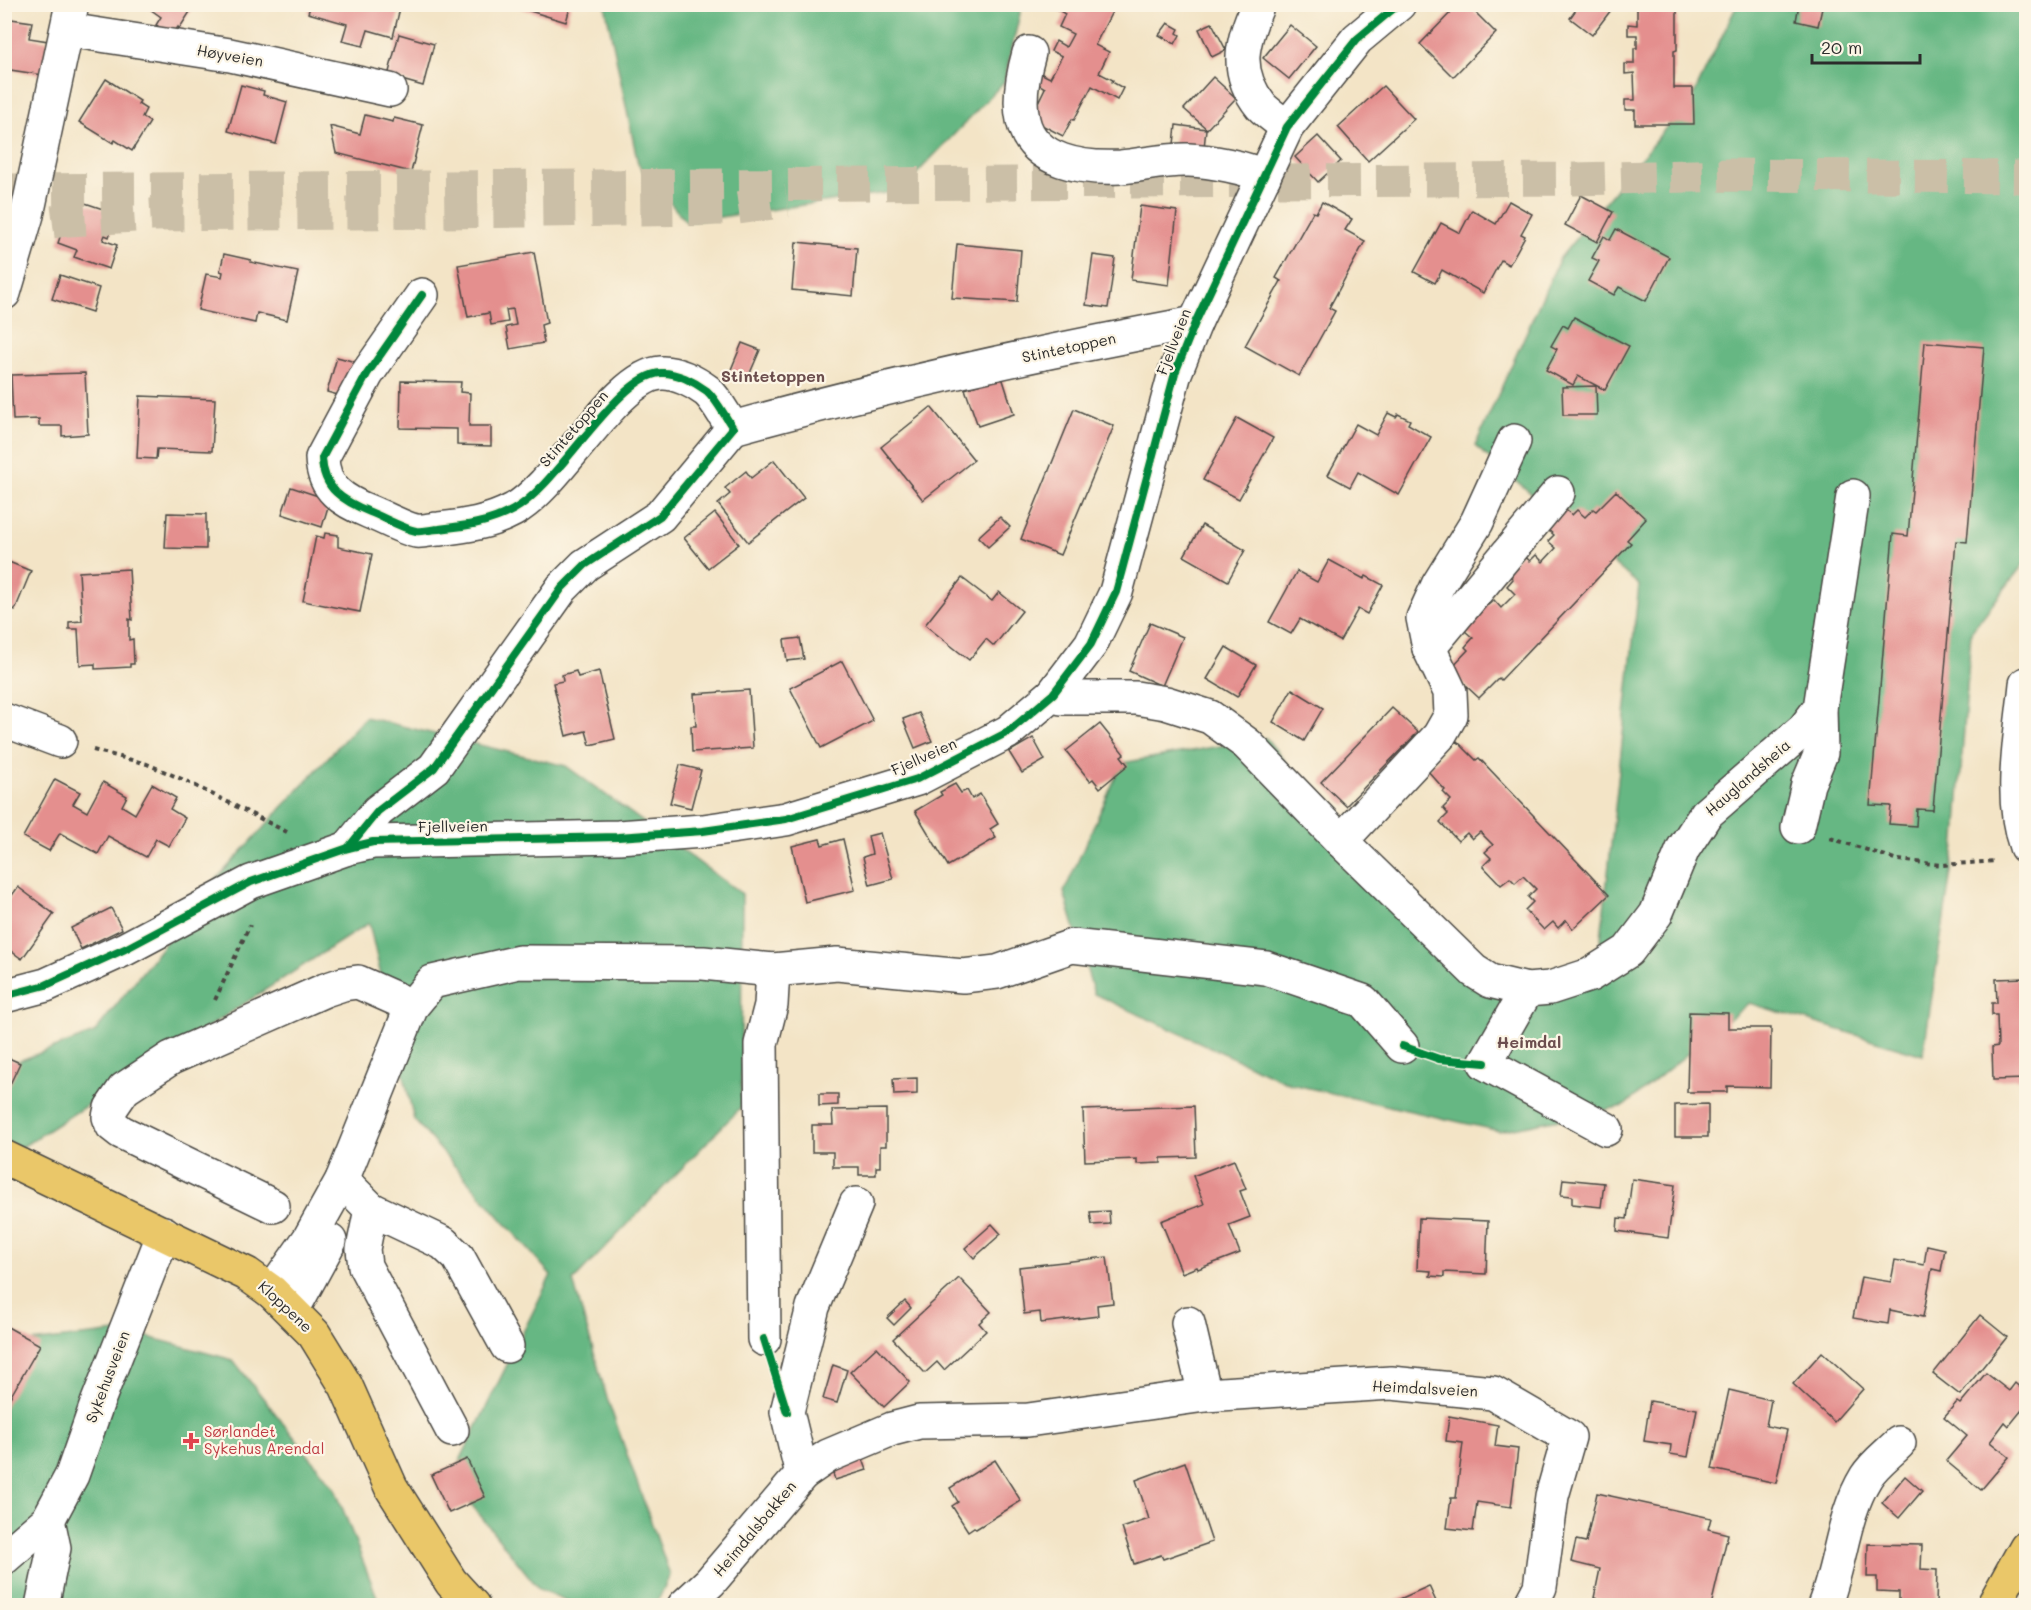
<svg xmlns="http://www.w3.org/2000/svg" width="2031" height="1610" font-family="Mali,sans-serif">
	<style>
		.forest { fill: #66b783; stroke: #487157; stroke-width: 1.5 }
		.building { fill: #e48f8e }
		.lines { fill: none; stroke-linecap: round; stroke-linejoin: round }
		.major-tunnel { stroke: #cbbfa7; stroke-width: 33; stroke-dasharray: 33 16; stroke-linecap: butt }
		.minor-casing { stroke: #494742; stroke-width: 36 }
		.major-casing { stroke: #494742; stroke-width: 36 }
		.path { stroke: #494742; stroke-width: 4; stroke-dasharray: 4.5 4.5; stroke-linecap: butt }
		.minor { stroke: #fff; stroke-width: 33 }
		.major { stroke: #eac769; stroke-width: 33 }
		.cycleway-casing { stroke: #fcf5e5; stroke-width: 11 }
		.cycleway { stroke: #00873e; stroke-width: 8 }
		.health-dot { fill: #e0444e; stroke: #fcf5e5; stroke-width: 2 }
		.labels { text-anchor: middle; stroke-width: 4.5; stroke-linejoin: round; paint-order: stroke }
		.street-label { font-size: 15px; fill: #2b2b2b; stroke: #fcf5e5 }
		.health-label { font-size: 15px; fill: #be3a42; stroke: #fcf5e5; text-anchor: start }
		.neighbourhood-label { font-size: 16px; font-weight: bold; fill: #6c4e4e; stroke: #fcf5e5 }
	</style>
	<rect width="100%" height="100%" fill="#fcf5e5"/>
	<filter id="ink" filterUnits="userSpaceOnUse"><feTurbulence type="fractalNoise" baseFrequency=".0167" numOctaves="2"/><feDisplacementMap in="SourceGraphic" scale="12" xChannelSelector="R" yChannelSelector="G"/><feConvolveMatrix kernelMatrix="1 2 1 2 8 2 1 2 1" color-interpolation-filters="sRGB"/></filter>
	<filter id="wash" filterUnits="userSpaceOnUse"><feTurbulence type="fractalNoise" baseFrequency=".008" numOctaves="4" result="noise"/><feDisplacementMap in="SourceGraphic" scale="24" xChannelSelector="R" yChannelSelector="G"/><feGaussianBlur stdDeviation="1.35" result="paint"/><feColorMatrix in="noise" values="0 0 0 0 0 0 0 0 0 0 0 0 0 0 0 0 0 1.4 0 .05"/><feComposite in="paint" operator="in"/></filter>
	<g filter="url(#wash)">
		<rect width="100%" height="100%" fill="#f3e4c6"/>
		<g class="forest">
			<polygon points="605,5 605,4 1022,5 1004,82 900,191 686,222 638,164"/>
			<polygon points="1737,5 2026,5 2026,561 1971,632 1956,839 1923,1055 1749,1003 1624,1106 1499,1131 1291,1084 1094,994 1064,892 1122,763 1266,738 1340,827 1475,963 1597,975 1639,585 1475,446 1560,258 1695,92"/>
			<polygon points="365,717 566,766 742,894 741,1107 573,1281 607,1398 670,1575 656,1605 577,1605 539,1589 451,1479 551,1275 414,1120 369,923 5,1158 5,1066 94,1033 211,885"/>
			<polygon points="126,1331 233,1360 335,1489 380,1605 5,1605 4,1345"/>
		</g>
		<g id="blocks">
			<g class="building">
				<polygon points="143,4 195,4 179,29 178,27 172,35 156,25 161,17"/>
				<polygon points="311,4 401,4 393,37 368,30 363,46 342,41 347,24 308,13"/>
				<polygon points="507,4 571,4 566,22"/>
				<polygon points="1057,4 1116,4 1095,45 1109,52 1099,73 1113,80 1112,82 1123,88 1117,100 1092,86 1074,120 1072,119 1063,136 1030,119 1045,88 1035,82 1040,73 1050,78 1062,56 1051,51 1056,41 1066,47 1073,34 1059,27 1065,14 1055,8"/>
				<polygon points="1459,4 1467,4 1496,33 1453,77 1420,44"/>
				<polygon points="1580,4 1604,4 1611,10 1592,35 1570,18"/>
				<polygon points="1637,4 1677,4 1677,50 1674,51 1674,88 1693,88 1694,124 1635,124 1635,110 1625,110 1625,100 1635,100 1634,73 1625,74 1625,64 1634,64 1634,48 1637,48 1637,35 1628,35 1628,24 1637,25"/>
				<polygon points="1799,4 1823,4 1818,26 1796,21"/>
				<polygon points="4,18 32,22 29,38 48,41 43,75 4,69"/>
				<polygon points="1168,23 1179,29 1177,33 1180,35 1175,44 1159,35"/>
				<polygon points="1212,23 1226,50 1212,57 1199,29"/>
				<polygon points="1290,25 1316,46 1289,79 1263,58"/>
				<polygon points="399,34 434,44 423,86 388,76"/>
				<polygon points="1213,77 1236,98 1207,129 1184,109"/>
				<polygon points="106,79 140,101 138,104 146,109 142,117 150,122 132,151 115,140 113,143 79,122"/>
				<polygon points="241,85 264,91 263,95 287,102 276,144 228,131"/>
				<polygon points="1383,86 1414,119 1368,161 1338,127"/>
				<polygon points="365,115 393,122 394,118 423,125 411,172 336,153 330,126 360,134"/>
				<polygon points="1176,125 1206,129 1203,157 1173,154"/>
				<polygon points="1318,136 1341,161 1318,182 1295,157"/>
				<polygon points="1581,195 1613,212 1597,242 1565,225"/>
				<polygon points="73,199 112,212 109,223 113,225 109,237 105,235 103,240 117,245 109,269 74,257 77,250 58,243"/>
				<polygon points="1509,201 1532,214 1521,234 1525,236 1509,265 1501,260 1483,293 1442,270 1435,283 1414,272 1441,223 1460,233 1472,210 1496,224"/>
				<polygon points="1322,202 1352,219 1345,230 1365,241 1329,308 1335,311 1299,376 1245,346 1281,281 1276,278 1313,212 1316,213"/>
				<polygon points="1140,206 1177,211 1169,285 1131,280"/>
				<polygon points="1616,229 1669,257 1646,301 1619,287 1614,295 1588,281 1599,261 1592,258 1604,236 1610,240"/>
				<polygon points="796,242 857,248 853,296 792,290"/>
				<polygon points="957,244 1021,250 1017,302 952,298"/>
				<polygon points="534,252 547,323 541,325 544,343 510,349 506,327 516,325 513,309 506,310 508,322 491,325 489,313 468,317 458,265"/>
				<polygon points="224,254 251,260 250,262 298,272 287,320 257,313 255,323 198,310 206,274 222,277 223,272 220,271"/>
				<polygon points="1093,255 1115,258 1108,308 1086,305"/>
				<polygon points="60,275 99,288 92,312 52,299"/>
				<polygon points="1574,317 1629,346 1605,390 1578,376 1573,385 1546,370 1557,349 1551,346 1563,325 1568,328"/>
				<polygon points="1925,342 1984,347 1967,542 1956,541 1933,810 1917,809 1916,826 1889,824 1891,806 1870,805 1893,534 1908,536"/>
				<polygon points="742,343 760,350 747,380 730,372"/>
				<polygon points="337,357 359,363 349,398 327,392"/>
				<polygon points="85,373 88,434 62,436 62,426 39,426 39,419 13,420 11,375"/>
				<polygon points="1002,377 1014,414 978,426 965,389"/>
				<polygon points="401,381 461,382 460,392 470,393 469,426 491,426 491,446 457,445 457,429 400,428"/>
				<polygon points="1596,386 1597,415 1563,415 1562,387"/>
				<polygon points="140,396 215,399 212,451 157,449 156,459 137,458"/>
				<polygon points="931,407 974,460 923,500 881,447"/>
				<polygon points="1074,409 1114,426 1060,555 1021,539"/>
				<polygon points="1388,413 1396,417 1398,414 1410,420 1408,424 1431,437 1399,495 1358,472 1350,487 1328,475 1356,424 1376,435"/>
				<polygon points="1237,418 1273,438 1239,499 1203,480"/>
				<polygon points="774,460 804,498 748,542 718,504 730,494 725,488 746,471 751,478"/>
				<polygon points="291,487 330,500 322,527 282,514"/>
				<polygon points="1616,491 1646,519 1627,540 1631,543 1501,680 1499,678 1479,698 1449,670 1468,650 1465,647 1473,638 1465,631 1470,625 1462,617 1480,598 1488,605 1494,600 1501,608 1515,594 1507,586 1513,579 1504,571 1521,553 1530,561 1536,555 1543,562 1556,548 1548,541 1554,535 1545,527 1563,508 1572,515 1577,510 1585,517 1593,509 1596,511"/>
				<polygon points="167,513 206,514 206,549 165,548"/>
				<polygon points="715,513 739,544 708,568 684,538"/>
				<polygon points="1000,517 1010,527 988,547 978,537"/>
				<polygon points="1202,525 1245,550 1228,581 1184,556"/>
				<polygon points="325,533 338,535 338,547 372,554 360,612 303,601 316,536 324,538"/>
				<polygon points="4,560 31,571 15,610 4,604"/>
				<polygon points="1329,560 1364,579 1366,576 1383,585 1367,614 1358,609 1340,641 1300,619 1291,634 1269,622 1297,571 1317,582"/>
				<polygon points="129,569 132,620 129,619 129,640 133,639 134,664 130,664 130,667 95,669 95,664 80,665 78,629 69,629 69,622 82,621 79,572"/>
				<polygon points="962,578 992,601 999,592 1022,611 994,646 986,639 969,660 925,625"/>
				<polygon points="1150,623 1183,637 1162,686 1129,671"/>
				<polygon points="800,638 804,659 787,661 784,640"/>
				<polygon points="1226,647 1256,665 1237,697 1207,679"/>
				<polygon points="842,661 873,721 821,748 790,688"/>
				<polygon points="576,671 578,677 599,671 615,739 590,745 586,731 566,736 553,683 563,681 562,675"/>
				<polygon points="1292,689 1323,708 1304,741 1273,722"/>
				<polygon points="749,690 753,748 692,752 691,726 696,726 694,694"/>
				<polygon points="1392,708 1418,732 1346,806 1321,782"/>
				<polygon points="919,713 932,741 915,748 903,719"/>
				<polygon points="1100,724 1124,754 1121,756 1128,765 1100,788 1093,779 1090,781 1066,751"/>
				<polygon points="1033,738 1045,760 1022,773 1009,752"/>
				<polygon points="1457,741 1476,760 1479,758 1609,895 1573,929 1566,920 1558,928 1553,922 1544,930 1525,910 1533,902 1528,897 1536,889 1523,876 1515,883 1510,878 1501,885 1483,866 1491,858 1485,852 1493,845 1480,832 1472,839 1467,833 1458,841 1440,822 1448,814 1443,808 1451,800 1443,792 1445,790 1427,770"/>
				<polygon points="680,765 701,770 691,808 670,803"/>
				<polygon points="55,779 80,792 73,804 87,812 103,782 127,796 122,806 135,814 152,784 176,798 170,809 185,818 169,846 156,839 146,857 108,836 98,854 60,833 49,851 23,837"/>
				<polygon points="955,784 961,793 967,790 972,799 980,794 998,824 990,829 996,838 948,866 915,811 942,795 940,792"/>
				<polygon points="880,833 893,879 870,885 863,857 872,854 868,836"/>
				<polygon points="820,839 822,845 843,839 855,890 805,902 792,846"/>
				<polygon points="18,887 54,914 22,959 4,946 4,906"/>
				<polygon points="111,908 122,929 81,949 71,928"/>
				<polygon points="2026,978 2026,1079 1993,1080 1992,1047 1998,1046 1997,1015 1992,1015 1992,1003 1997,1003 1996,979"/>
				<polygon points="1689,1012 1728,1013 1728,1028 1771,1028 1770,1087 1727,1086 1727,1092 1687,1092"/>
				<polygon points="4,1056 20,1063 4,1097"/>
				<polygon points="917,1078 917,1094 894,1095 893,1079"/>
				<polygon points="819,1094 838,1094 838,1105 819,1106"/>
				<polygon points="1708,1104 1708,1137 1675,1137 1675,1105"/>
				<polygon points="1194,1106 1196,1157 1161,1158 1161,1163 1137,1164 1137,1159 1085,1161 1083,1110"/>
				<polygon points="886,1109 886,1146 880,1146 880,1167 876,1167 876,1175 859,1175 859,1167 833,1167 833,1152 812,1152 812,1125 833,1125 832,1110"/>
				<polygon points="1234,1160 1246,1189 1240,1191 1250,1217 1229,1225 1240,1253 1198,1269 1197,1267 1182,1273 1161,1221 1204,1204 1193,1176"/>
				<polygon points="1563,1179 1604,1183 1601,1207 1572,1204 1572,1196 1561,1195"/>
				<polygon points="1632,1179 1675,1185 1668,1238 1617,1231 1618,1218 1627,1219"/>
				<polygon points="1109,1211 1110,1224 1092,1225 1090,1212"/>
				<polygon points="1419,1218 1488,1221 1486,1274 1444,1272 1444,1277 1430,1276 1431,1271 1417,1270"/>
				<polygon points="992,1224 1001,1234 974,1258 965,1248"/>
				<polygon points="1927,1245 1945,1249 1941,1271 1932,1269 1923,1317 1890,1310 1888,1324 1853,1318 1861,1277 1891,1282 1895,1260 1924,1265"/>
				<polygon points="1107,1257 1113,1303 1097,1305 1098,1316 1041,1323 1040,1312 1024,1314 1019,1267"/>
				<polygon points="959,1278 991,1312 979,1323 986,1331 944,1370 937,1362 925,1373 893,1339"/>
				<polygon points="905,1301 911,1308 894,1325 887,1318"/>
				<polygon points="1980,1315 2007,1337 1960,1395 1933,1374"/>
				<polygon points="4,1325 40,1345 4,1408"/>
				<polygon points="877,1347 910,1382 884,1407 850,1372"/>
				<polygon points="1822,1352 1863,1389 1834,1422 1793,1384"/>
				<polygon points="833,1365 847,1370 837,1403 823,1399"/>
				<polygon points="1986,1373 2009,1391 2015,1383 2026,1393 2026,1405 2009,1426 2005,1422 1990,1442 2009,1457 1981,1490 1946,1461 1967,1436 1944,1417 1957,1402 1960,1404"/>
				<polygon points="1729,1390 1771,1400 1766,1426 1787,1430 1776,1483 1712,1469"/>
				<polygon points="1650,1401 1697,1409 1688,1457 1670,1454 1671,1445 1644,1441"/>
				<polygon points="1449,1416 1498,1425 1495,1446 1518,1449 1511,1507 1477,1502 1473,1531 1447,1528 1451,1498 1456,1498 1463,1443 1446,1441"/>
				<polygon points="860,1451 867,1470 835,1480 829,1461"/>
				<polygon points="467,1459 485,1497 449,1513 431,1475"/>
				<polygon points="995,1460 1021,1501 976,1529 974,1527 968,1531 952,1506 958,1502 950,1488"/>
				<polygon points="1185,1462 1212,1542 1163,1559 1161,1555 1134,1564 1122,1528 1149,1519 1136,1480"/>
				<polygon points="1905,1476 1922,1491 1899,1518 1882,1503"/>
				<polygon points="1597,1493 1711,1518 1708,1529 1728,1534 1711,1606 1626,1606 1594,1598 1600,1569 1571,1562 1576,1540 1586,1542"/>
				<polygon points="1868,1544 1922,1545 1921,1569 1937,1570 1936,1606 1899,1606 1899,1592 1877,1591 1877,1577 1867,1577"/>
				<polygon points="1429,1586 1438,1606 1384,1606"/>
			</g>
		</g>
	</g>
	<g filter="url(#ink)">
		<use href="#blocks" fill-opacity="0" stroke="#494742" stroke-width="1.5"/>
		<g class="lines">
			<g class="major-tunnel">
				<polyline points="4,190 1574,179 1728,175 2026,177"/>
				<polyline points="4,228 68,220 151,215 730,209 787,201"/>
			</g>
			<defs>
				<g id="minor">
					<path d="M 1258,4 C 1242,42 1233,71 1261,106 C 1268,114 1279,120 1287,127"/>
					<polyline points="68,30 230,55 390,90"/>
					<path d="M 1029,53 C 1023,74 1018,98 1023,120 C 1032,163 1085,169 1121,167 C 1143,165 1167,159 1189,160 C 1209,161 1247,167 1264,177"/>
					<polyline points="4,293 27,215 72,4"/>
					<path d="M 733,428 C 885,386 1040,352 1195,323"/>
					<polyline points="1429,648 1558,493"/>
					<path d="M 2026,684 C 2021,736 2008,797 2026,847"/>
					<polyline points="1053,694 1061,698 1136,698 1166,703 1210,717 1247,744 1341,841 1474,971 1490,981 1527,990 1550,988 1590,975 1628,951 1656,914 1683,849 1706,814 1804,729 1820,708 1853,496"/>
					<polyline points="4,720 60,741"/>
					<polyline points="1798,827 1808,784 1821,753 1820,708"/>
					<polyline points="1341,841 1439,736 1451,715 1450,692 1429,648 1423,618 1438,585 1477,522 1514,441"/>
					<path d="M 348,848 L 378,811 L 434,768 L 562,588 L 585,565 L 660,516 L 733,428 C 725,417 717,400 707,391 C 695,382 676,372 661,373 C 617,375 558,486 513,510 C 489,523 465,526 439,529 C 432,529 423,532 416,531 C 402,528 383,517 370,512 C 343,501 323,489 322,458 L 367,374 L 422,295"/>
					<polyline points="1527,990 1485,1063 1606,1129"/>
					<polyline points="4,996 46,985 125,949 251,882 348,848 373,842 618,837 703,831 786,819 917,779 1008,732 1053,694 1091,644 1116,592 1175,373 1195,323 1287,127 1357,39 1399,4"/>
					<polyline points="342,1180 371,1209 363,1249 365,1266 452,1430"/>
					<polyline points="273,1206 121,1132 112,1125 109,1117 111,1108 124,1089 171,1058 325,990 343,984 358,982 412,1006"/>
					<polyline points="371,1209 443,1243 458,1257 507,1346"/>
					<polyline points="272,1292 309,1239 342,1180 412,1006 432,982 519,962 703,963 773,970 837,964 963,976 997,972 1072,946 1266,968 1363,1001 1402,1046"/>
					<polyline points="292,1311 330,1241"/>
					<polyline points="1188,1323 1205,1395 1391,1383 1493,1393 1569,1437 1552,1496 1540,1587 1530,1606"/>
					<polyline points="764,1339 761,1044 771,1005 773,970"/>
					<polyline points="802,1474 828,1456 892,1429 919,1422 1028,1420 1205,1395"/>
					<polyline points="4,1558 48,1520 72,1475 98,1401 164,1233"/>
					<polyline points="42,1606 54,1548 48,1520"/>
					<polyline points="684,1606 710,1582 802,1474 787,1412 813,1307 856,1204"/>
					<path d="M 1824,1606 C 1841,1564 1842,1516 1866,1477 C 1874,1464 1888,1454 1899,1443"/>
				</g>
				<g id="major">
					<polyline points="4,1157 247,1274 272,1292 314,1334 346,1386 391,1487 451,1582 473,1606"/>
					<polyline points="1993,1606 2026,1547"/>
				</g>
			</defs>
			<use href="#minor" class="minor-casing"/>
			<use href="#major" class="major-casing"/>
			<g class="path">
				<polyline points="93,750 147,764 184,780 287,832"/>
				<polyline points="1830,838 1898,860 1942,865 1996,861"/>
				<polyline points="215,1000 250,925"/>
			</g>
			<use href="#minor" class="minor"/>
			<use href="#major" class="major"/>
			<defs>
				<g id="cycleway">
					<path d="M 348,848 L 378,811 L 434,768 L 562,588 L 585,565 L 660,516 L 733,428 C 725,417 717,400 707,391 C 695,382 676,372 661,373 C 617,375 558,486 513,510 C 489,523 465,526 439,529 C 432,529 423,532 416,531 C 402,528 383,517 370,512 C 343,501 323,489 322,458 L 367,374 L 422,295"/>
					<polyline points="4,996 46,985 125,949 251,882 348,848 373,842 618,837 703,831 786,819 917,779 1008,732 1053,694 1091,644 1116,592 1175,373 1195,323 1287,127 1357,39 1399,4"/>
					<polyline points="1402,1046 1439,1059 1485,1063"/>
					<polyline points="764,1339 787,1412"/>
				</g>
			</defs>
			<use href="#cycleway" class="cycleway-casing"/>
			<use href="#cycleway" class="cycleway"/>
		</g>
	</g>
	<path class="health-dot" d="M188 1432h6v6h6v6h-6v6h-6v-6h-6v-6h6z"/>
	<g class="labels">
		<g class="street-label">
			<text transform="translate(230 56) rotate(10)" y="5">Høyveien</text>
			<text transform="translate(1174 342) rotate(-69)" y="5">Fjellveien</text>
			<text transform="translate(1069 348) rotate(-12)" y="5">Stintetoppen</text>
			<text transform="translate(574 429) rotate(-49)" y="5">Stintetoppen</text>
			<text transform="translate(924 757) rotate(-24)" y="5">Fjellveien</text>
			<text transform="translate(1748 778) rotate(-41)" y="5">Hauglandsheia</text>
			<text transform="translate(453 827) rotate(-1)" y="5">Fjellveien</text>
			<text transform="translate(285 1307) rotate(43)" y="5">Kloppene</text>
			<text transform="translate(108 1377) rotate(-69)" y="5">Sykehusveien</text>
			<text transform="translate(1425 1389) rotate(3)" y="5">Heimdalsveien</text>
			<text transform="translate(755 1529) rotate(-50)" y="5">Heimdalsbakken</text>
		</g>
		<g class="health-label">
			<text x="204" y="1437">Sørlandet<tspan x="204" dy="17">Sykehus Arendal</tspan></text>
		</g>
		<g class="neighbourhood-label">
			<text x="773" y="382">Stintetoppen</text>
			<text x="1529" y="1048">Heimdal</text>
		</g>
	</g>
	<rect width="2031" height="1610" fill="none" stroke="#fcf5e5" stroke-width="24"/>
	<path d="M1812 54v9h108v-9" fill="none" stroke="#2b2b2b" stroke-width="3"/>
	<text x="1821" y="54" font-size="18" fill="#2b2b2b" stroke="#fcf5e5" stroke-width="4.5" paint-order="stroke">20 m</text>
</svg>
